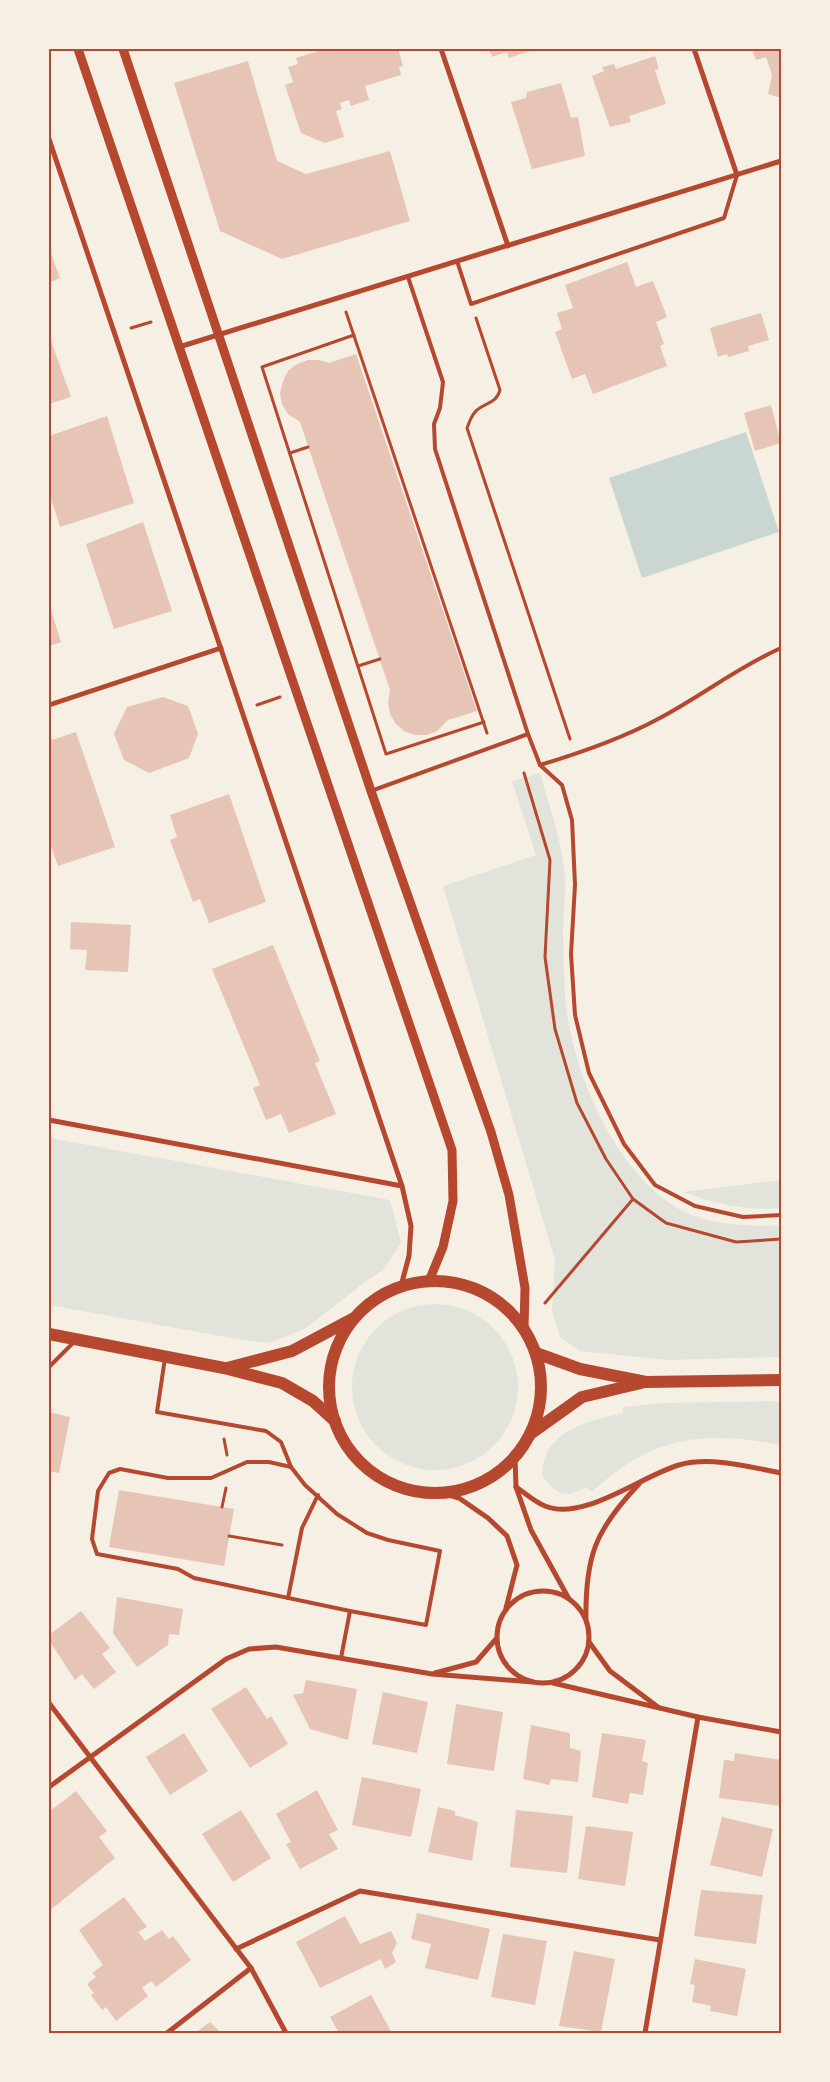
<svg xmlns="http://www.w3.org/2000/svg" width="830" height="2082" font-family="'PT Serif',serif">
	<style>
		.green { fill: #e2e4dc }
		.water { fill: #c9d6d2 }
		.building { fill: #e6c5b7 }
		.lines { fill: none; stroke-linecap: round; stroke-linejoin: round }
		.path { stroke: #b5482f; stroke-width: 3 }
		.service { stroke: #b5482f; stroke-width: 4 }
		.minor { stroke: #b5482f; stroke-width: 5 }
		.tertiary { stroke: #b5482f; stroke-width: 9 }
		.primary { stroke: #b5482f; stroke-width: 12 }
		.neatline { fill: none; stroke: #b5482f; stroke-width: 2 }
	</style>
	<rect width="100%" height="100%" fill="#f6efe4"/>
	<g class="green">
		<path d="M 540,773 C 550,807 561,840 565,876 C 567,893 563,911 563,929 C 563,951 564,975 565,997 C 571,1067 610,1160 668,1202 C 699,1225 744,1227 781,1225 L 781,1357 L 667,1360 L 580,1351 L 560,1337 L 552,1311 L 555,1260 L 443,886 L 536,855 L 512,781 Z"/>
		<polygon points="49,1138 390,1200 401,1243 384,1269 365,1282 305,1329 269,1343 237,1339 49,1305"/>
		<path d="M 781,1180 L 781,1208 C 746,1211 716,1204 683,1192 Z"/>
		<circle cx="435" cy="1387" r="83"/>
		<path d="M 781,1401 L 781,1445 C 703,1430 651,1436 592,1492 L 586,1487 C 565,1499 556,1495 542,1475 C 543,1431 587,1421 623,1413 L 623,1407 L 664,1403 Z"/>
	</g>
	<polygon class="water" points="746,432 779,532 642,578 609,478"/>
	<g class="building">
		<polygon points="325,49 398,49 403,66 399,67 401,75 365,86 369,100 351,106 349,100 340,103 342,109 336,111 344,137 325,143 301,133 285,85 293,82 288,67 298,64 296,58"/>
		<polygon points="489,49 536,49 509,58 507,52 492,57"/>
		<polygon points="752,49 781,49 781,98 768,94 772,75 766,57 756,60"/>
		<polygon points="655,56 659,69 655,70 666,104 629,116 631,122 610,127 592,76 604,71 602,67 614,64 616,69"/>
		<polygon points="248,61 277,161 306,174 390,151 410,221 282,259 220,231 174,83"/>
		<polygon points="561,83 571,118 578,117 585,156 532,169 511,102 526,98 527,92"/>
		<polygon points="49,248 60,278 49,283"/>
		<polygon points="627,262 636,287 653,281 667,317 656,322 664,344 660,346 667,366 593,394 585,374 572,379 555,332 562,329 557,313 573,308 565,285"/>
		<polygon points="761,313 769,340 748,346 749,351 728,357 727,354 718,357 710,328"/>
		<polygon points="49,335 71,397 49,404"/>
		<polygon points="356,354 477,711 448,720 437,731 427,735 415,735 404,731 396,724 390,714 388,703 390,690 300,422 288,414 282,404 280,393 283,381 288,371 297,364 308,360 319,360 329,363"/>
		<polygon points="771,405 781,443 755,451 744,413"/>
		<polygon points="107,416 134,503 60,527 49,492 49,436"/>
		<polygon points="143,522 172,611 114,629 86,544"/>
		<polygon points="49,604 61,642 49,646"/>
		<polygon points="163,697 188,706 198,734 189,758 149,773 124,760 114,734 127,707"/>
		<polygon points="76,732 115,847 58,866 49,840 49,741"/>
		<polygon points="229,794 266,902 209,923 200,899 193,902 170,840 177,837 170,815"/>
		<polygon points="71,922 131,925 128,972 85,970 87,950 70,949"/>
		<polygon points="273,945 320,1061 315,1063 336,1114 289,1133 281,1114 266,1120 253,1088 260,1085 212,969"/>
		<polygon points="49,1412 70,1417 59,1473 49,1471"/>
		<polygon points="119,1490 234,1509 224,1566 109,1547"/>
		<polygon points="117,1597 183,1609 179,1635 169,1634 168,1645 137,1667 113,1633"/>
		<polygon points="81,1611 110,1648 102,1654 116,1672 94,1689 82,1674 75,1680 49,1640 49,1635"/>
		<polygon points="306,1680 357,1689 348,1740 310,1729 293,1695 303,1693"/>
		<polygon points="246,1687 267,1719 271,1716 288,1744 250,1768 211,1709"/>
		<polygon points="383,1692 428,1702 417,1753 372,1744"/>
		<polygon points="456,1704 503,1712 494,1771 447,1764"/>
		<polygon points="531,1725 570,1733 570,1748 581,1751 578,1782 551,1779 549,1785 523,1779"/>
		<polygon points="184,1733 208,1771 170,1795 146,1757"/>
		<polygon points="602,1733 646,1740 642,1761 648,1763 643,1795 630,1793 628,1804 592,1797"/>
		<polygon points="735,1753 781,1760 781,1806 719,1798 724,1760 734,1761"/>
		<polygon points="362,1777 421,1789 411,1837 352,1825"/>
		<polygon points="317,1790 338,1830 329,1834 338,1849 300,1869 286,1844 291,1842 276,1814"/>
		<polygon points="76,1791 107,1831 99,1837 115,1858 49,1911 49,1812"/>
		<polygon points="438,1807 455,1811 455,1815 478,1822 472,1861 428,1852"/>
		<polygon points="241,1810 271,1858 233,1882 202,1834"/>
		<polygon points="516,1810 573,1816 567,1873 510,1867"/>
		<polygon points="722,1817 773,1829 762,1877 710,1865"/>
		<polygon points="586,1826 633,1832 625,1886 578,1879"/>
		<polygon points="701,1890 763,1895 756,1944 694,1936"/>
		<polygon points="124,1897 147,1927 138,1932 145,1941 162,1930 169,1939 173,1936 191,1960 156,1987 151,1981 142,1988 148,1996 116,2021 106,2007 102,2010 91,1995 94,1993 87,1984 96,1977 92,1973 103,1965 79,1930"/>
		<polygon points="417,1913 490,1929 478,1980 425,1968 431,1944 411,1939"/>
		<polygon points="345,1916 360,1944 391,1931 397,1943 392,1953 396,1962 385,1969 381,1959 320,1988 296,1942"/>
		<polygon points="503,1934 547,1941 535,2005 491,1997"/>
		<polygon points="574,1951 615,1959 601,2032 559,2026"/>
		<polygon points="695,1959 746,1969 737,2016 710,2011 711,2006 692,2002 695,1985 690,1984"/>
		<polygon points="371,1995 392,2033 339,2033 330,2017"/>
		<polygon points="210,2022 221,2033 195,2033"/>
	</g>
	<g class="lines">
		<g class="path">
			<polyline points="346,312 487,733"/>
			<path d="M 476,318 L 500,390 C 496,404 486,402 477,410 C 471,415 470,421 467,428 L 570,739"/>
			<polyline points="131,328 151,322"/>
			<polyline points="354,335 262,367 386,754 484,722"/>
			<polyline points="290,453 308,447"/>
			<polyline points="358,666 380,659"/>
			<polyline points="257,705 280,697"/>
			<polyline points="524,773 550,860 545,957 555,1029 577,1103 606,1159 633,1199 666,1223 736,1242 781,1239"/>
			<polyline points="545,1303 633,1199"/>
			<polyline points="224,1439 227,1455"/>
			<polyline points="222,1507 226,1488"/>
			<polyline points="229,1536 282,1545"/>
		</g>
		<g class="service">
			<polyline points="457,261 471,304 724,218 737,175"/>
			<polyline points="408,277 443,382 440,408 434,424 435,449 528,734"/>
			<polyline points="540,765 562,785 572,820 575,885 571,954 575,1015 589,1073 624,1144 655,1185 695,1206 743,1217 781,1215"/>
			<path d="M 371,791 L 528,734 L 540,765 C 580,753 621,739 658,719 C 700,697 738,667 781,648"/>
			<polyline points="165,1358 157,1412 266,1431 281,1442 291,1467 305,1485 337,1514 367,1533 388,1540 440,1551 426,1625 350,1611 341,1658"/>
			<polyline points="49,1367 74,1342"/>
			<polyline points="291,1467 269,1462 247,1462 211,1478 168,1478 120,1469 109,1473 98,1491 92,1539 97,1554 178,1569 194,1578 350,1611"/>
			<polyline points="288,1598 302,1528 318,1495"/>
		</g>
		<g class="minor">
			<polyline points="441,49 508,246"/>
			<polyline points="694,49 737,175"/>
			<polyline points="49,139 402,1186 411,1226 409,1256 401,1286"/>
			<polyline points="179,347 781,161"/>
			<polyline points="49,705 221,648"/>
			<polyline points="49,1120 402,1186"/>
			<polyline points="515,1457 516,1487 531,1530 569,1599"/>
			<path d="M 516,1487 C 525,1493 535,1502 545,1506 C 583,1522 641,1476 679,1465 C 711,1456 750,1467 781,1473"/>
			<polyline points="442,1493 459,1498 488,1518 507,1536 517,1565 506,1608"/>
			<circle cx="543" cy="1637" r="46"/>
			<path d="M 586,1620 C 585,1557 595,1530 639,1484"/>
			<polyline points="589,1642 610,1671 658,1707"/>
			<polyline points="435,1673 476,1662 496,1639"/>
			<polyline points="553,1683 698,1717 781,1732"/>
			<polyline points="49,1703 251,1968 286,2033"/>
			<polyline points="49,1787 226,1659 249,1649 276,1647 432,1674 533,1682"/>
			<polyline points="236,1949 360,1891 660,1940"/>
			<polyline points="167,2033 251,1968"/>
			<polyline points="645,2033 698,1717"/>
		</g>
		<g class="tertiary">
			<polyline points="78,49 452,1150 453,1201 443,1247 429,1281"/>
			<polyline points="123,49 371,791 491,1132 509,1195 525,1288 524,1328"/>
		</g>
		<g class="primary">
			<circle cx="435" cy="1387" r="106"/>
			<polyline points="49,1334 224,1368 282,1383 313,1401 335,1421"/>
			<polyline points="536,1353 580,1369 646,1382 781,1380"/>
			<polyline points="227,1368 292,1351 354,1318"/>
			<polyline points="530,1434 582,1397 641,1383"/>
		</g>
	</g>
	<rect width="830" height="2082" fill="none" stroke="#f6efe4" stroke-width="100"/>
	<rect x="50" y="50" width="730" height="1982" class="neatline"/>
</svg>
